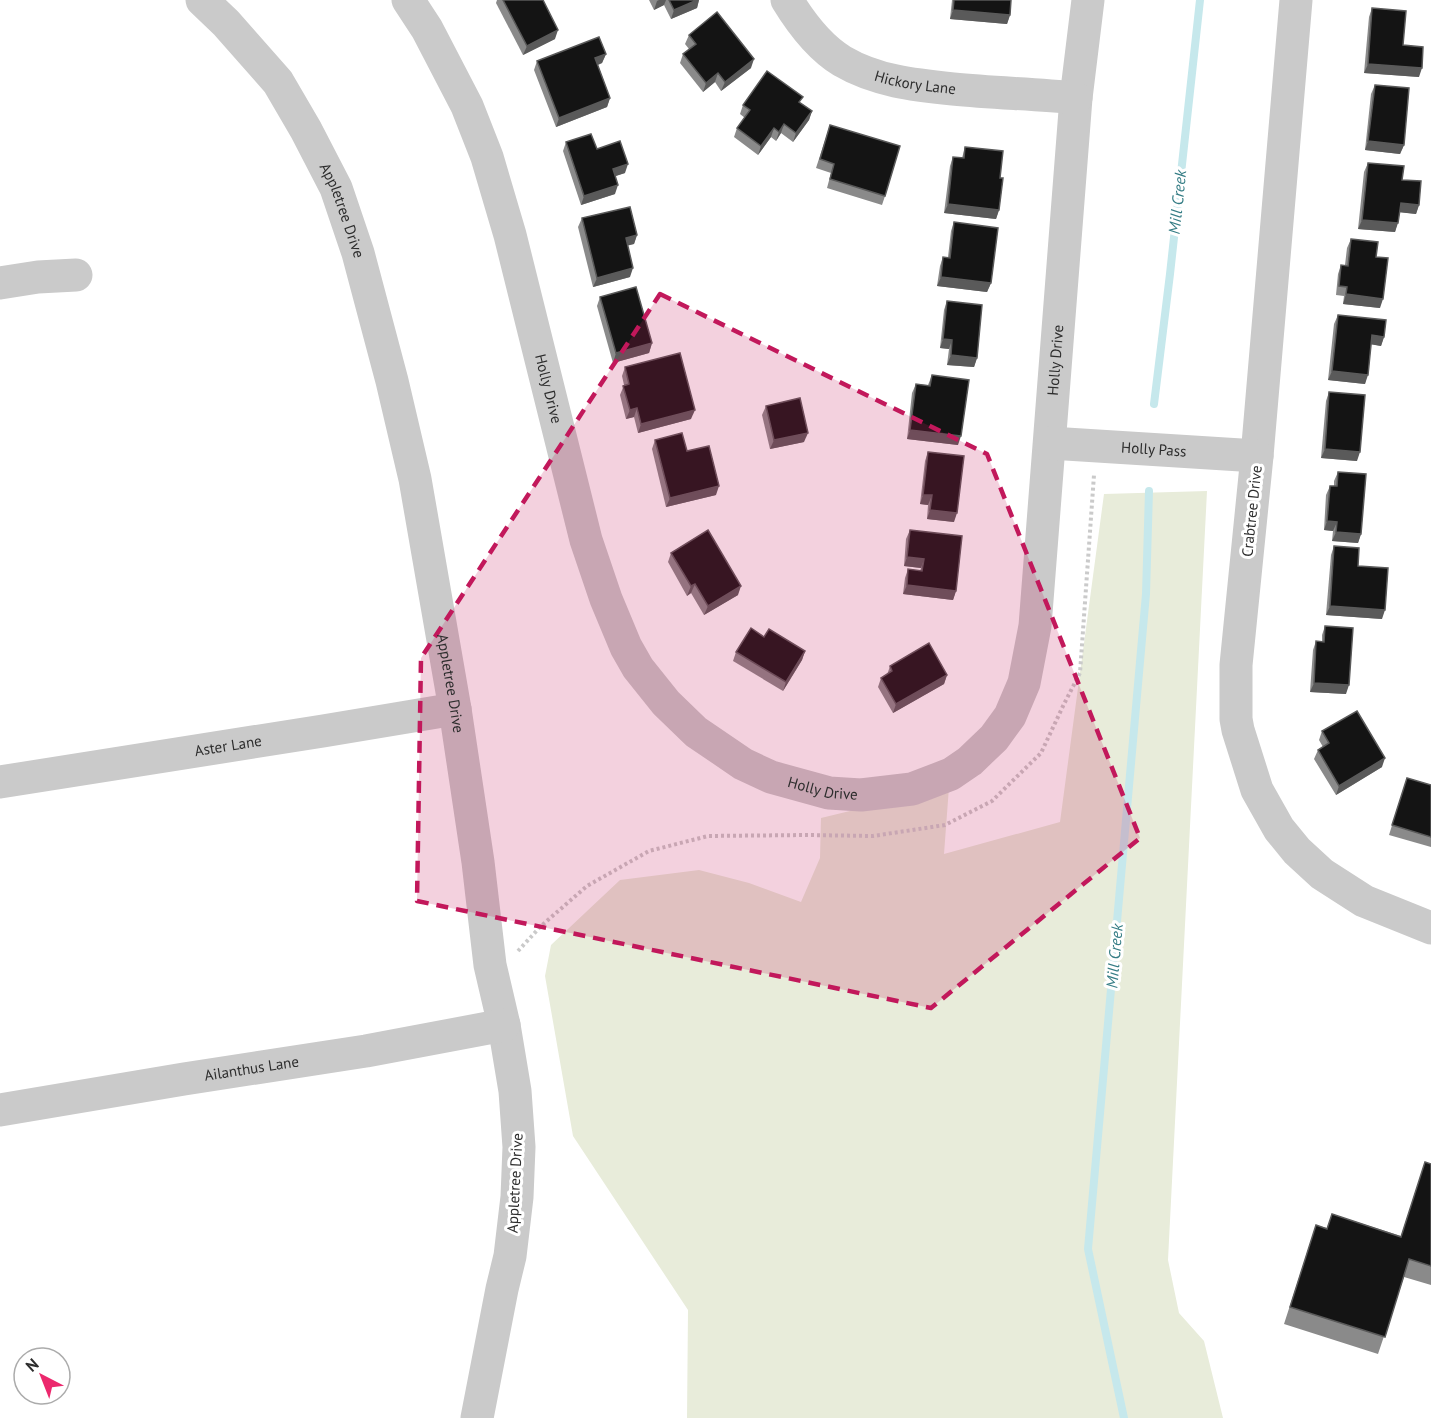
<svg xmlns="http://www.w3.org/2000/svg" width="1431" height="1418" font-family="'PT Sans',sans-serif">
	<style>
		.green { fill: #e8ecda }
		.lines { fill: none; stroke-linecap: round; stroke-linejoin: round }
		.stream { stroke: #c6e8ec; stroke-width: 8 }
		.path { stroke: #cacaca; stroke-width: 4; stroke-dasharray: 3 3; stroke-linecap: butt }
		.minor { stroke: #cacaca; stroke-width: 33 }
		.wall { fill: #8a8a8a }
		.shaded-wall { fill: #5a5a5a }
		.building { fill: #141414; stroke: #5a5a5a; stroke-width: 1.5 }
		.marked { fill: #c2185b; fill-opacity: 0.2; stroke: #c2185b; stroke-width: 4.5; stroke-dasharray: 12 8; stroke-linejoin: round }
		.labels { text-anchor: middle; stroke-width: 6; stroke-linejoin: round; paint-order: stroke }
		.street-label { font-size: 15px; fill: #2d2d2d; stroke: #fff }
		.water-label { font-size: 16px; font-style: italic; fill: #357d85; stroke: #fff }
	</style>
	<rect width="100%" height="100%" fill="#fff"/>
	<polygon class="green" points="1207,491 1168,1260 1179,1313 1204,1341 1223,1418 687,1418 688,1310 573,1136 545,976 551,945 620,880 699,870 749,883 801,902 820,858 821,818 949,787 944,854 1060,822 1104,494"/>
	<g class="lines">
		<g class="stream">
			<polyline points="1154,404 1170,274 1200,0"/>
			<polyline points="1124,1418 1088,1249 1146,594 1149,491"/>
		</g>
		<polyline class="path" points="518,951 541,926 587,886 649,851 708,836 806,835 873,836 945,825 992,801 1041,753 1064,704 1080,673 1094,475"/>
		<g class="minor">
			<path id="s1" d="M 202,0 L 226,23 L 278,82 L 306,130 L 336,188 L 358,253 L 392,381 L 415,479 L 455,709 L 478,862 L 490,965 L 504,1025 L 515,1091 L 519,1147 L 517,1197 L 510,1256 L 502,1289 L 477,1418"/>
			<path id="s2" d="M 408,0 L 427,29 L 467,106 L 487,157 L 510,235 L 586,540 L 606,599 L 626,647 L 638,668 L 666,703 L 696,732 L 743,764 L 771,777 L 829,793 L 861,795 L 912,789 L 951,774 L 970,761 L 994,738 L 1010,716 L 1024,683 L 1035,626 L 1076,98 L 1088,0"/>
			<path id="s3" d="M 787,0 C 801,23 819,47 842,61 C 876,81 914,85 953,89 C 994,93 1035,94 1076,98"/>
			<polyline points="1296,0 1257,456 1236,665 1236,719 1238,730 1257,790 1279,829 1297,851 1322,874 1364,901 1431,928"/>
			<polyline points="0,283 38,277 76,275"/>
			<path id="s4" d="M 1050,443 L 1257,456"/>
			<path id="s5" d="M 0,782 L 323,731 L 455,709"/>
			<path id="s6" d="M 0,1110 L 184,1079 L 366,1051 L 504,1025"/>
		</g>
	</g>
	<g class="wall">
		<polygon points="497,0 543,0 555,39 523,55 496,3"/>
		<polygon points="649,0 699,0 697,8 671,19 664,5 654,10"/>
		<polygon points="952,0 1011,0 1010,15 1007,24 950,19"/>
		<polygon points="1372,8 1403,45 1419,77 1364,73 1369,17"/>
		<polygon points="689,35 751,68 721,91 715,82 703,92 680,63 683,54 689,49 685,44"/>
		<polygon points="606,54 602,63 598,65 610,98 607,107 556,127 534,70 537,61"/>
		<polygon points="1375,85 1404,145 1400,154 1365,150 1371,94"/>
		<polygon points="801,103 812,111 809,120 793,142 781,133 776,141 771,137 758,155 734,137 737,128 745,118 740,114 743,105"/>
		<polygon points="830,125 885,196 882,205 827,188 831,173 816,168"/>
		<polygon points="566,142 597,149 625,173 615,176 615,194 581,205 563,151"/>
		<polygon points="965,147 1000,178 999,210 996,219 944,213 950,166 953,157 962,158"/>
		<polygon points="1368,163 1402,180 1419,205 1416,214 1400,212 1395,232 1358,229 1364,172"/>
		<polygon points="582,218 637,235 634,244 627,245 630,277 593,287 578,227"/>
		<polygon points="954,222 991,283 987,292 937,286 940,266 943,257 948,257 951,231"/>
		<polygon points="1351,239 1376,257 1380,308 1343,304 1344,296 1336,295 1338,274 1341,265 1345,265 1347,248"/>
		<polygon points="600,297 652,343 649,353 613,363 597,306"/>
		<polygon points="947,301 977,358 974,367 947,365 949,349 940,348 944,310"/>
		<polygon points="1338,315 1384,337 1381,346 1371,344 1365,384 1328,380 1334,324"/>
		<polygon points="625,367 691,419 638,433 634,417 626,419 620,395 624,385 622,376"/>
		<polygon points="932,375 958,445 907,439 912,393 916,384 928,385"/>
		<polygon points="1329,392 1357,461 1321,458 1326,401"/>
		<polygon points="766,406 804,442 770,449 762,415"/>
		<polygon points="655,440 687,451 716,495 666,507 652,449"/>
		<polygon points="928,452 954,522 927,519 928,505 920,504 925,461"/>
		<polygon points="1338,472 1361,534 1358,543 1332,541 1333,531 1324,530 1326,495 1330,486 1334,486 1334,481"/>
		<polygon points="910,530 956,591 953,600 903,594 905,578 908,569 920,571 921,568 904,566 906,539"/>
		<polygon points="1334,546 1358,566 1382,619 1326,615 1331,555"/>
		<polygon points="671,553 738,595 704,615 691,593 687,596 668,562"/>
		<polygon points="1325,626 1346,694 1310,692 1313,650 1316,641 1322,642 1322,635"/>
		<polygon points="764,637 805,651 802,660 783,691 733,661 736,652"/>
		<polygon points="890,666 947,675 944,684 893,713 878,687 881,678 887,675"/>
		<polygon points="1322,731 1382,767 1336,795 1314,759 1318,750 1323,747 1319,740"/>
		<polygon points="1407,778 1431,785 1431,847 1389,835"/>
		<polygon points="1425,1162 1431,1164 1431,1285 1404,1277 1378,1354 1284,1324 1316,1225 1327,1228 1332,1214 1401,1236"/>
	</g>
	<g class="shaded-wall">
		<polygon points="659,0 666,0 664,5 654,10 657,1"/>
		<polygon points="697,0 699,0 697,8 671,19 674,10"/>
		<polygon points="953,10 1010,15 1007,24 950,19"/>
		<polygon points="558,30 555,39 523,55 527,46"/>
		<polygon points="606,54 602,63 592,67 595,58"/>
		<polygon points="754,59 751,68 721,91 725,82"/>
		<polygon points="1368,64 1422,68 1419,77 1364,73"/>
		<polygon points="718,73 715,82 703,92 706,83"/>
		<polygon points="610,98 607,107 556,127 559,118"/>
		<polygon points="812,111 809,120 793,142 796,133"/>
		<polygon points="784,124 781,133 776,141 779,132"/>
		<polygon points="774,128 771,137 758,155 761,146"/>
		<polygon points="1368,141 1404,145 1400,154 1365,150"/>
		<polygon points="628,164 625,173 610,178 613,169"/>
		<polygon points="618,185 615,194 581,205 584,196"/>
		<polygon points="1401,203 1419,205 1416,214 1397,212"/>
		<polygon points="948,204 999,210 996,219 944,213"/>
		<polygon points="1362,220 1398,223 1395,232 1358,229"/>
		<polygon points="637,235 634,244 622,247 626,238"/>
		<polygon points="633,268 630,277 593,287 597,278"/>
		<polygon points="941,277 991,283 987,292 937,286"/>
		<polygon points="1346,294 1383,299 1380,308 1343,304"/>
		<polygon points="1372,335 1384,337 1381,346 1369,344"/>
		<polygon points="943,339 952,340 949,349 940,348"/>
		<polygon points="652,343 649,353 613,363 616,353"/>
		<polygon points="951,355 977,358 974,367 947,365"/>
		<polygon points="1332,371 1368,375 1365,384 1328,380"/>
		<polygon points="637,408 634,417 626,419 630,410"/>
		<polygon points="695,410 691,419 638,433 641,424"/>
		<polygon points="910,430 961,436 958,445 907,439"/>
		<polygon points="808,433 804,442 770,449 774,440"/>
		<polygon points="1325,449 1360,452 1357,461 1321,458"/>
		<polygon points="719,486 716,495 666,507 670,498"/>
		<polygon points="923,495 932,495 928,505 920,504"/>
		<polygon points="930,510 957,513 954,522 927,519"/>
		<polygon points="1327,521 1337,522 1333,531 1324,530"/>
		<polygon points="1336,532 1361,534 1358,543 1332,541"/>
		<polygon points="907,557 924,559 921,568 904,566"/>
		<polygon points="695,584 691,593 687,596 691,586"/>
		<polygon points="907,585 956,591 953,600 903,594"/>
		<polygon points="741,586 738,595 704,615 708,606"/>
		<polygon points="1330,606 1385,610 1382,619 1326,615"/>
		<polygon points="805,651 802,660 783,691 786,682"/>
		<polygon points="947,675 944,684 893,713 896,704"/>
		<polygon points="1314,683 1349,685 1346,694 1310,692"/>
		<polygon points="1385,758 1382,767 1336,795 1339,786"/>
	</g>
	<g class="building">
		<polygon points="503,0 543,0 558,30 527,46"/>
		<polygon points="669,0 697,0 674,10"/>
		<polygon points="954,0 1011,0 1010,15 953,10"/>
		<polygon points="1372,8 1406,11 1403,45 1423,47 1422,68 1368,64"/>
		<polygon points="717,12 754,59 725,82 718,73 706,83 683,54 696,44 689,35"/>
		<polygon points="599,37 606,54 595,58 610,98 559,118 537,61"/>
		<polygon points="767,71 803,97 799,102 812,111 796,133 784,124 779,132 774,128 761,146 737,128 750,110 743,105"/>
		<polygon points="1375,85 1409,88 1404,145 1368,141"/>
		<polygon points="830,125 900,146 885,196 830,179 834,164 820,159"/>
		<polygon points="591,134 597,149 620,141 628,164 613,169 618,185 584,196 566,142"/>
		<polygon points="965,147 1003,151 1000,178 1003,178 999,210 948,204 953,157 964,158"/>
		<polygon points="1368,163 1404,166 1402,180 1421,181 1419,205 1401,203 1398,223 1362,220"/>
		<polygon points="630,207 637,235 626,238 633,268 597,278 582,218"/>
		<polygon points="954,222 998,228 991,283 941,277 943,257 950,258"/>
		<polygon points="1351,239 1378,242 1376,257 1388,258 1383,299 1346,294 1347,287 1339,286 1341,265 1348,266"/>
		<polygon points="636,287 652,343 616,353 600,297"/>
		<polygon points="947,301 982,305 977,358 951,355 952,340 943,339"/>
		<polygon points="1338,315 1386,320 1384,337 1372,335 1368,375 1332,371"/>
		<polygon points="680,353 695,410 641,424 637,408 630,410 623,386 629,384 625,367"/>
		<polygon points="932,375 969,380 961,436 910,430 916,384 930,386"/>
		<polygon points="1329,392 1365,395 1360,452 1325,449"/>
		<polygon points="800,398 808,433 774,440 766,406"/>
		<polygon points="682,433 687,451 709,446 719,486 670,498 655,440"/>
		<polygon points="928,452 964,456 957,513 930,510 932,495 923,495"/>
		<polygon points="1338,472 1366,474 1361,534 1336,532 1337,522 1327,521 1330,486 1337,486"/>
		<polygon points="708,530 741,586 708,606 695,584 691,586 671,553"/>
		<polygon points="910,530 962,536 956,591 907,585 908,569 922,571 924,559 907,557"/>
		<polygon points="1334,546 1359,548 1358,566 1388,568 1385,610 1330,606"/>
		<polygon points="1325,626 1353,628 1349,685 1314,683 1316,641 1324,642"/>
		<polygon points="751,628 764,637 769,629 805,651 786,682 736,652"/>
		<polygon points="929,643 947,675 896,704 881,678 892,671 890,666"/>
		<polygon points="1357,711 1385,758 1339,786 1318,750 1329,743 1322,731"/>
		<polygon points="1407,778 1431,785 1431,837 1392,825"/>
		<polygon points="1425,1162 1431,1164 1431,1266 1409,1259 1385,1337 1290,1307 1316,1225 1327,1229 1332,1214 1401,1237"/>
	</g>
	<path class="marked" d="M 660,294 L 987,454 L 1140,838 L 931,1008 L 417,901 L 421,658 Z"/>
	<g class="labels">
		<g class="street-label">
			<text dy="5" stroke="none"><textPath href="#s3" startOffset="160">Hickory Lane</textPath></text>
			<text dy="5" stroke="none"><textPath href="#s1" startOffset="256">Appletree Drive</textPath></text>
			<text dy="5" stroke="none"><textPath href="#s2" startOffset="1514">Holly Drive</textPath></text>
			<text dy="5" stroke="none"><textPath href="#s2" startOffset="416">Holly Drive</textPath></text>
			<text dy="5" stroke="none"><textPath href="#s4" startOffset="104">Holly Pass</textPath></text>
			<text transform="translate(1252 511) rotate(-84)" y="5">Crabtree Drive</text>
			<text dy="5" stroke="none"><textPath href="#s1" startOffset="742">Appletree Drive</textPath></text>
			<text dy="5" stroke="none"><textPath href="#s5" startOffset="231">Aster Lane</textPath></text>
			<text dy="5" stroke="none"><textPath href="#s2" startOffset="938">Holly Drive</textPath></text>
			<text dy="5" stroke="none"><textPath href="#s6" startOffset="255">Ailanthus Lane</textPath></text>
			<text transform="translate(515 1183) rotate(-87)" y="5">Appletree Drive</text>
		</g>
		<g class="water-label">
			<text transform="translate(1177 202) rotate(-84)" y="6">Mill Creek</text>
			<text transform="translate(1114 956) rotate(-85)" y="6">Mill Creek</text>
		</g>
	</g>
	<g transform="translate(42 1376) rotate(318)"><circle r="28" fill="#ffffff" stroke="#ababab" stroke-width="1.5"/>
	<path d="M0-4.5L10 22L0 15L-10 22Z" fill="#ec286d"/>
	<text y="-9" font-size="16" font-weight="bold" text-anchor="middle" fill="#2d2d2d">N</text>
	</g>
</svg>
